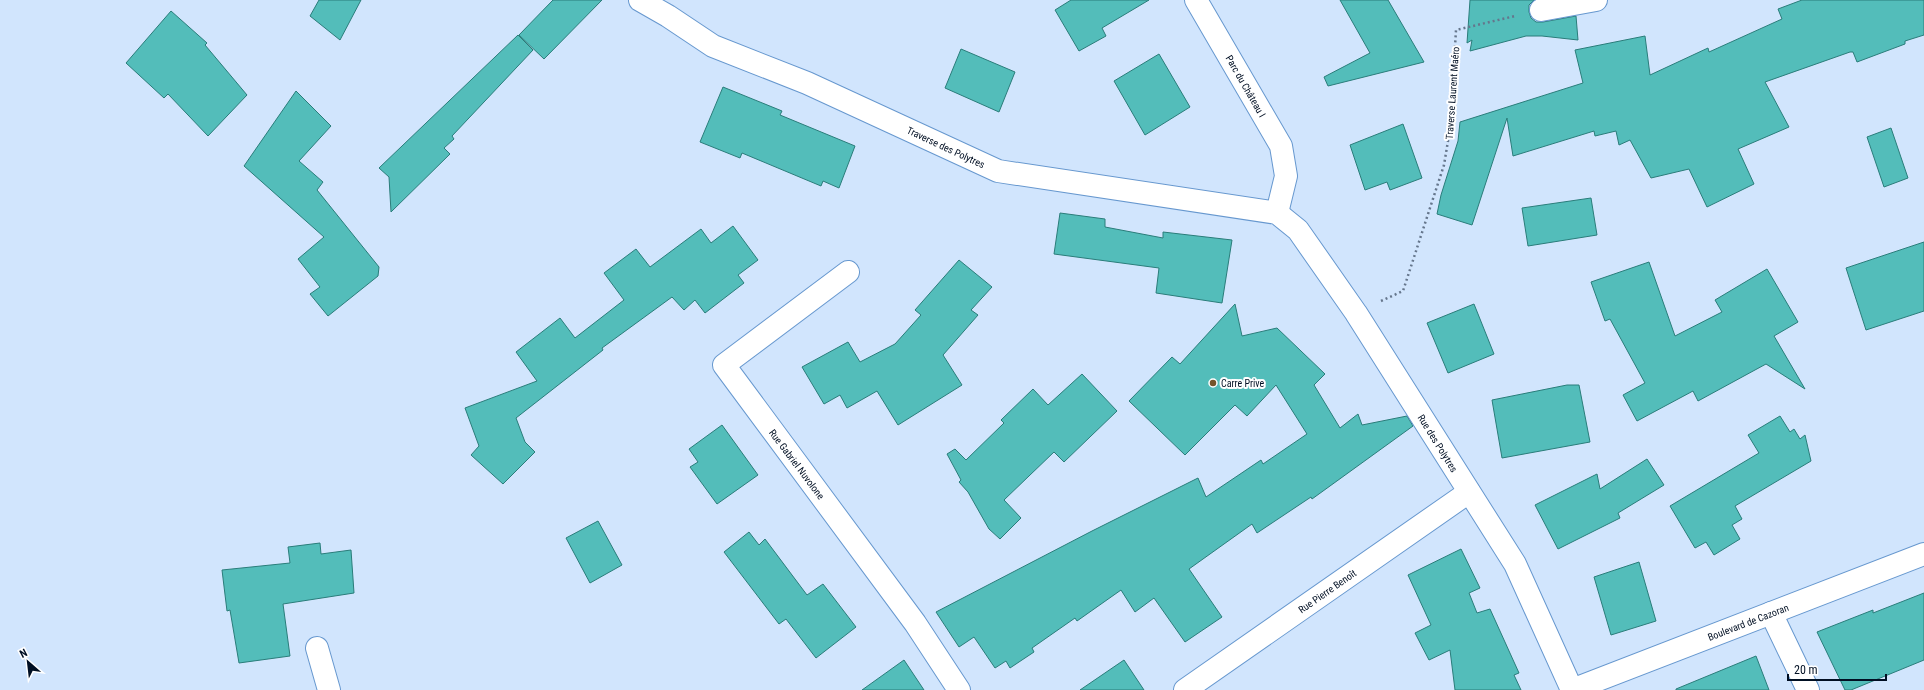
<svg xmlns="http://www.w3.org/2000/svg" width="1924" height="690" font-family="'Roboto Condensed',sans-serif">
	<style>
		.building { fill: #53bdba; stroke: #2a7d7a }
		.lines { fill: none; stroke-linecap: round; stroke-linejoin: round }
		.minor-casing { stroke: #6798cf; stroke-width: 24 }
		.path { stroke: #65768c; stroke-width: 2.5; stroke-dasharray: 2 3; stroke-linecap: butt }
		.minor { stroke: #fff; stroke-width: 22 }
		.poi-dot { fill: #75552b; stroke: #fff; stroke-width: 1.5 }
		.labels { text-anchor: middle; stroke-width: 4; stroke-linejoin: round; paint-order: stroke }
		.street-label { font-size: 10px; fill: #000f23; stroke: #fff }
		.poi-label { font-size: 10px; fill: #000f23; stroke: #fff; text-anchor: start }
	</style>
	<rect width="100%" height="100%" fill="#d1e5fd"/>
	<g class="building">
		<polygon points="319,0 361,0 340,40 310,16"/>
		<polygon points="553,0 602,0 544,59 519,35"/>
		<polygon points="1071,0 1149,0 1102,28 1106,36 1079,51 1055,10"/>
		<polygon points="1340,0 1388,0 1424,62 1328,86 1324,77 1370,53"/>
		<polygon points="1470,0 1534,0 1529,5 1529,12 1531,18 1536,22 1543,22 1576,16 1578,40 1542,36 1526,36 1470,51 1472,40 1467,43"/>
		<polygon points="1802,0 1924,0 1924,35 1905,41 1905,44 1857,62 1853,52 1850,52 1765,82 1789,127 1738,149 1754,184 1707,207 1689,169 1651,178 1630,140 1619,145 1616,131 1595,136 1594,131 1513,156 1507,118 1472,225 1437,214 1441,195 1458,141 1460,122 1583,83 1575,50 1645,36 1650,75 1708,48 1709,52 1782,19 1778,9"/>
		<polygon points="171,11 207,43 205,45 247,95 208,136 168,94 164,98 126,63"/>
		<polygon points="518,35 533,50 452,136 454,139 444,148 450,154 391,212 389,177 379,168"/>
		<polygon points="961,49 1015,72 999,112 945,88"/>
		<polygon points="1159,54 1190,107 1145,135 1114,81"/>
		<polygon points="723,87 782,111 780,115 855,146 839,188 823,181 821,186 742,153 740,158 700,142"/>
		<polygon points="296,91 331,126 299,161 323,182 317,190 379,267 378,276 328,316 310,294 320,287 298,259 324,237 244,166"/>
		<polygon points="1403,124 1422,178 1390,190 1387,182 1365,190 1350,145"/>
		<polygon points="1891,128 1908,178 1884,187 1867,137"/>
		<polygon points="1591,198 1597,235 1528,246 1522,208"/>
		<polygon points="1060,213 1105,219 1105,227 1163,238 1163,232 1232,240 1222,303 1156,293 1159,268 1054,254"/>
		<polygon points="733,226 758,260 738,275 744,283 705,313 695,300 684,310 672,297 602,348 603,350 516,418 525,442 535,452 503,484 471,455 479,446 465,408 537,381 516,352 560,318 575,338 624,300 604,273 636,249 650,267 701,229 711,243"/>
		<polygon points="1924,242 1924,311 1866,330 1846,268"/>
		<polygon points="959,260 992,287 971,310 978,315 943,355 962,385 898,425 877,391 847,408 840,395 824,404 802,367 848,342 860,362 895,344 921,315 915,310"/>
		<polygon points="1649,262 1675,336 1722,312 1715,300 1767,269 1798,322 1774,336 1805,389 1766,364 1698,401 1693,391 1637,421 1623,395 1645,383 1610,319 1605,321 1591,282"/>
		<polygon points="1235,304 1242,336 1277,328 1325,374 1314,385 1340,428 1358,414 1362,425 1407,416 1413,426 1312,499 1311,497 1257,533 1252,524 1189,569 1222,617 1185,642 1154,598 1135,612 1121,590 1077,621 1075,618 1032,648 1034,652 1010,668 1006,661 995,668 974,637 959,647 936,612 1092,531 1198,478 1206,497 1261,460 1263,464 1307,434 1276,385 1247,416 1235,405 1185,455 1129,401 1172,357 1180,364"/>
		<polygon points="1474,304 1494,354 1448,373 1427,323"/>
		<polygon points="1082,374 1117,411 1064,462 1054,452 1004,500 1021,518 1000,539 989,529 968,492 959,482 961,480 947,454 955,449 966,460 1004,423 1001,420 1033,389 1048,405"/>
		<polygon points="1567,385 1579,385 1590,442 1502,458 1492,400"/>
		<polygon points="1780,416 1790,432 1794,429 1800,439 1805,435 1811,461 1735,506 1742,519 1732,525 1740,539 1714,555 1706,542 1695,548 1670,506 1759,453 1748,435"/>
		<polygon points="722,425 758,475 717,504 690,467 698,462 689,449"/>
		<polygon points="1647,459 1664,485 1618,513 1620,518 1558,549 1535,505 1597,474 1600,489"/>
		<polygon points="598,521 622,565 590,583 566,538"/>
		<polygon points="749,532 759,545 765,539 807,595 823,584 856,627 816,658 786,619 779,624 724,552"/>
		<polygon points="320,543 321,554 351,550 354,593 283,604 290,656 239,663 230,610 227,611 222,570 290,563 288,547"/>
		<polygon points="1461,549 1480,588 1469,593 1477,613 1490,609 1519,673 1514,675 1521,690 1455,690 1450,650 1429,660 1415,633 1431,625 1408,575"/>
		<polygon points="1639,562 1656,621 1611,635 1594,577"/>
		<polygon points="1924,593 1924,660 1851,690 1845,690 1817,632 1873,610 1873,613"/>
		<polygon points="1756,656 1769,690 1676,690 1676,689"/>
		<polygon points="904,660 924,690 862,690"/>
		<polygon points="1124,660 1144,690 1080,690"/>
	</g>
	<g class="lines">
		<defs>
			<g id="minor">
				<polyline points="640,0 668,16 713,46 807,83 998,171 1277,213 1298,230 1356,313 1515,564 1572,690"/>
				<polyline points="1196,0 1281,146 1286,176 1277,213"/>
				<polyline points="1541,10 1596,0"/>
				<polyline points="848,272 724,365 915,623 959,690"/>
				<polyline points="1771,613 1808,690"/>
				<polyline points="317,648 329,690"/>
				<polyline points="1185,690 1469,492"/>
				<polyline points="1572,690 1924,554"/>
			</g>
		</defs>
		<use href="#minor" class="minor-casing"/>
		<polyline class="path" points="1381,301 1403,291 1444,165 1450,129 1456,30 1515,16"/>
		<use href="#minor" class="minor"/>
	</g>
	<circle class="poi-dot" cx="1213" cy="383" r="4"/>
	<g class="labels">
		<g class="street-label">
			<text transform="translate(1246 86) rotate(60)" y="4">Parc du Château I</text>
			<text transform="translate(1452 93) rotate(-86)" y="4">Traverse Laurent Maéro</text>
			<text transform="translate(946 147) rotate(25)" y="4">Traverse des Polytres</text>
			<text transform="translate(1438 443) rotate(58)" y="4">Rue des Polytres</text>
			<text transform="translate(797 464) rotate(53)" y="4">Rue Gabriel Nuvolone</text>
			<text transform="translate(1327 591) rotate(-35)" y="4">Rue Pierre Benoît</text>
			<text transform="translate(1748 622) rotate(-21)" y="4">Boulevard de Cazoran</text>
		</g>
		<g class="poi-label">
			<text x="1221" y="387">Carre Prive</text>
		</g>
	</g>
	<g transform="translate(28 662) rotate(332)" stroke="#ffffff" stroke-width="3" paint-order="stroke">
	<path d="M0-3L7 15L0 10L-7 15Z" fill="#000f23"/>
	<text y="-6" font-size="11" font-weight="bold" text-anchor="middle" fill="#000f23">N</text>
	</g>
	<path d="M1788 674v6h98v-6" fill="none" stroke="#000f23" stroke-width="2"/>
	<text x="1794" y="674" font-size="12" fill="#000f23" stroke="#ffffff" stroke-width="3" paint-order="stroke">20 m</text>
</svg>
